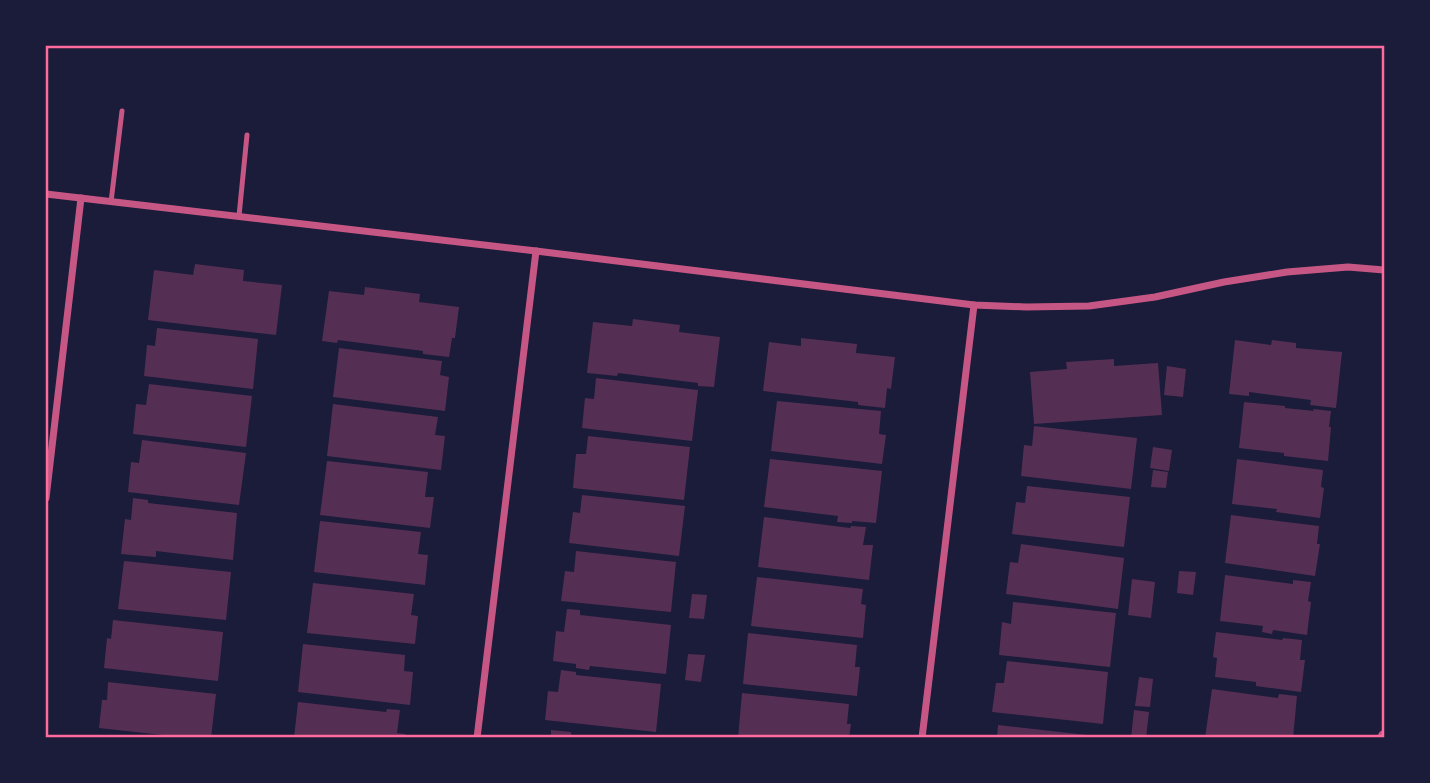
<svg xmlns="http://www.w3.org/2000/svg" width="1430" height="783" font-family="'Work Sans',sans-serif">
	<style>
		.building { fill: #542f53 }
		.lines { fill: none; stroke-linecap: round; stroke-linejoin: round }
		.service { stroke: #c65784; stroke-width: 5 }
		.minor { stroke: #c65784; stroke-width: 7 }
		.tertiary { stroke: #c65784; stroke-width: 12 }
		.neatline { fill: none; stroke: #ff6b9d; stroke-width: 2.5 }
	</style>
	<rect width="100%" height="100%" fill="#1b1b3a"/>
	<g class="building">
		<polygon points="195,264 244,270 243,281 282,285 276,335 148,320 154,270 193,275"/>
		<polygon points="365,287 420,294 419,302 459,307 455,338 452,338 449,357 423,354 423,351 338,340 337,343 322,341 329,291 364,295"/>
		<polygon points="633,319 680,325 679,332 720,337 714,387 698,386 698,383 618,373 617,376 587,373 593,322 632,326"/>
		<polygon points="157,328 258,339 253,389 144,376 147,345 155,346"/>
		<polygon points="801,338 857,344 856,353 895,357 891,389 887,388 885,408 858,405 858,402 763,391 769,342 801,346"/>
		<polygon points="1235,340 1271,345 1272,340 1296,343 1296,348 1342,352 1336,408 1310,405 1311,400 1249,392 1249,396 1229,394"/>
		<polygon points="339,348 442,361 440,375 449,377 445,411 333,397"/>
		<polygon points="1114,359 1114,366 1158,363 1162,415 1034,424 1030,372 1067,369 1066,362"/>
		<polygon points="1167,366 1186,369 1183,397 1164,395"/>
		<polygon points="596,378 698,390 692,441 582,428 585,398 594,399"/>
		<polygon points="149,384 252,396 246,447 133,434 136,404 146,405"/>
		<polygon points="777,401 881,411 879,434 886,435 882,464 771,451"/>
		<polygon points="1244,402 1285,406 1285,408 1314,411 1313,409 1331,411 1329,427 1331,427 1328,461 1284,456 1284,453 1239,448"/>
		<polygon points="333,404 438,417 435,435 445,436 441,470 327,456"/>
		<polygon points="1034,426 1137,438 1131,489 1021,476 1024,445 1032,446"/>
		<polygon points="588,436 690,447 684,500 573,488 576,454 586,454"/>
		<polygon points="142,440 246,453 239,505 128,492 131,462 139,463"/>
		<polygon points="1153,447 1172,450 1169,471 1150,468"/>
		<polygon points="770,459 882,471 876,523 852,521 852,523 837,522 838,516 764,507"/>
		<polygon points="1237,459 1323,470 1321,487 1324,488 1320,518 1276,512 1277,509 1232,504"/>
		<polygon points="327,461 428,472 425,497 434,497 430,528 320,515"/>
		<polygon points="1153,470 1168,472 1166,488 1151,487"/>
		<polygon points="1027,486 1130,497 1124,547 1012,534 1016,502 1025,503"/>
		<polygon points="582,495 685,506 679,556 569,543 573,512 580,513"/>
		<polygon points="133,498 148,500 148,503 237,513 233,560 156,551 156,557 121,554 125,519 131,520"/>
		<polygon points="1231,515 1319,526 1317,544 1320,544 1315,576 1225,563"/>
		<polygon points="764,517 850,528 851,526 866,527 863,545 873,545 869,580 758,567"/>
		<polygon points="320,521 421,532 418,554 428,555 425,585 314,572"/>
		<polygon points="1021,544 1124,558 1118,609 1006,594 1010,562 1018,563"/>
		<polygon points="576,551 676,562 671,612 561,601 565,571 574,572"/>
		<polygon points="124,561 231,572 226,620 118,609"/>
		<polygon points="1179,571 1196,572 1193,595 1177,593"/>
		<polygon points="1225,575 1293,584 1293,580 1311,582 1308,601 1311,602 1307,635 1273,630 1272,634 1262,632 1263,626 1220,621"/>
		<polygon points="757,577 863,589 861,604 866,605 863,638 751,626"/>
		<polygon points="1132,579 1155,582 1151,618 1128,615"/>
		<polygon points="313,583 414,594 411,615 418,616 415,644 307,633"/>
		<polygon points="692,594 707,595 704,619 689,618"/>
		<polygon points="1013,602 1116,613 1110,667 999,655 1002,622 1011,624"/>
		<polygon points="567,609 580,610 580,615 671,625 666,674 590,666 589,670 576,668 576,664 553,661 556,631 564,632"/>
		<polygon points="113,620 223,632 218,681 104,668 107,638 111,639"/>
		<polygon points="1216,632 1282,640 1283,638 1302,640 1300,660 1305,660 1301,692 1256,686 1256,682 1215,677 1217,658 1213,657"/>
		<polygon points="748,633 857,645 855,667 860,667 857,696 743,684"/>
		<polygon points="303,644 405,655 404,671 413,672 410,705 298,692"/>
		<polygon points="688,654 705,655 701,682 685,680"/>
		<polygon points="1007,661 1108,672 1103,724 992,712 996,683 1004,683"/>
		<polygon points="561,670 576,672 576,675 661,684 656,732 545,720 548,691 558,692"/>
		<polygon points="1139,677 1153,679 1150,707 1135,706"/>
		<polygon points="108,682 216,694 211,738 190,738 99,728 102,700 107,700"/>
		<polygon points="1212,689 1278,698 1279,694 1297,696 1293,738 1205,738"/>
		<polygon points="742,693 849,704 847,724 851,724 849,738 738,738"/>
		<polygon points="298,702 386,712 387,709 400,710 397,733 405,734 405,738 294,738"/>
		<polygon points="1134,710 1149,712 1146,738 1131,738"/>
		<polygon points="998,725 1096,736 1096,738 997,738"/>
		<polygon points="551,730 571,732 571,735 580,736 580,738 551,738"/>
	</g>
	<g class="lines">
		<g class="service">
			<polyline points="111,202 122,111"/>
			<polyline points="239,216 247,135"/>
		</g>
		<g class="minor">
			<polyline points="46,194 536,251 974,305 1026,307 1089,306 1155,297 1224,282 1287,272 1348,267 1384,270"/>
			<polyline points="46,498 81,198"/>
			<polyline points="477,738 536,251"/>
			<polyline points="922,738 974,305"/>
		</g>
		<polyline class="tertiary" points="1384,738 1384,736"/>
	</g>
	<rect width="1430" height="783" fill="none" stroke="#1b1b3a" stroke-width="94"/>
	<rect x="47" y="47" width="1336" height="689" class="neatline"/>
</svg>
